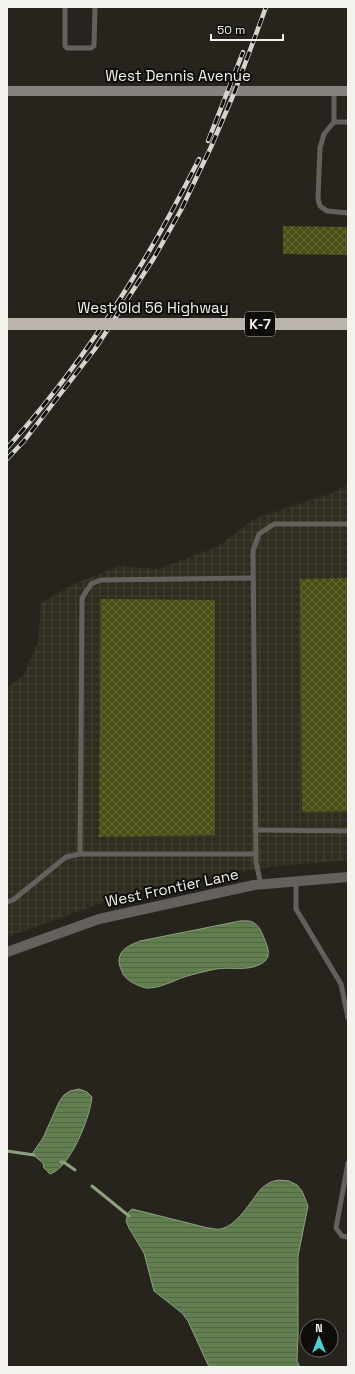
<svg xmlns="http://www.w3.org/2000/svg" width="355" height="1374" font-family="'Space Grotesk',sans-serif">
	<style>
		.industrial { fill: url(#industrial-grid) }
		.water { fill: url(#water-rules); stroke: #8da17e }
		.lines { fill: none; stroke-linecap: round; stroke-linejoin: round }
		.stream { stroke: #8da17e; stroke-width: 3 }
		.building { fill: url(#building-cross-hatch) }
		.lane { stroke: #63605d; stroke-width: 5 }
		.street { stroke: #63605d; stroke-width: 10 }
		.secondary { stroke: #86827d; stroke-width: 10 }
		.highway { stroke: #bbb4ac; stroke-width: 12 }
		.rail-casing { stroke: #d6d4cf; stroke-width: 4.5 }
		.rail { stroke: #0e0d0a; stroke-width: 3; stroke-dasharray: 9; stroke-linecap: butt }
		.highway-bridge { stroke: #bbb4ac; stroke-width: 12 }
		.labels { text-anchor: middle; stroke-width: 4; stroke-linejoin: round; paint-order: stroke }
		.shield { fill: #0e0d0a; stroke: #afada9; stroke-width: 1 }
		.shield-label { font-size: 14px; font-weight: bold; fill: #f4f2ed }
		.street-label { font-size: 15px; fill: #f4f2ed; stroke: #0e0d0a }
	</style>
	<defs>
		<pattern id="industrial-grid" width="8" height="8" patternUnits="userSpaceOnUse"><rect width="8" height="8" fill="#302c1f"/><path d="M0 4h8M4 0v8" fill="none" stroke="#444135"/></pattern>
		<pattern id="water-rules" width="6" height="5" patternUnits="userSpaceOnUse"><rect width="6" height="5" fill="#617e4f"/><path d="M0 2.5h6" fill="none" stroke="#56664b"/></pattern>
		<pattern id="building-cross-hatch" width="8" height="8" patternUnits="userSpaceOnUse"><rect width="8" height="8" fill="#4a4f16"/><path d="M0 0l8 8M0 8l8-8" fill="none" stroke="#656938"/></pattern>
	</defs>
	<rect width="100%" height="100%" fill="#26241d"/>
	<polygon class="industrial" points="348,485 348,860 280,866 213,875 166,885 99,904 7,937 7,688 24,675 38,642 41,603 72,585 119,566 158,569 190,557 219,546 254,519 332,493"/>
	<g class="water">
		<path d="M 240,921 C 245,921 250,920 254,923 C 259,926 262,932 264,938 C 271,953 271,962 253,967 C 241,970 228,967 216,969 C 206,971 194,974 184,977 C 173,981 158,989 146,988 C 138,986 127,981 123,974 C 121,969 119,966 119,960 C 120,948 131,945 140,941 Z"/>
		<path d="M 79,1089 L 87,1092 L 92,1097 C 90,1118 70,1168 50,1174 L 44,1168 L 43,1163 L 32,1154 L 43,1138 L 59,1102 L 64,1095 L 70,1091 Z"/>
		<path d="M 279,1180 L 289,1181 L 297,1185 L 302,1191 L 308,1206 L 298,1256 L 298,1335 L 297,1361 L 300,1367 L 209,1367 L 188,1321 L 182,1313 L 154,1291 L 144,1253 L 129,1228 L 126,1221 L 128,1213 L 132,1209 L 208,1228 C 212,1228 217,1230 220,1229 C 236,1227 251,1201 260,1190 C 266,1184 271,1181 279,1180 Z"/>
	</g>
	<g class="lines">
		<g class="stream">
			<polyline points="7,1151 34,1155"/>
			<polyline points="61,1162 65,1163 75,1170"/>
			<polyline points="92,1186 129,1216"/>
		</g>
	</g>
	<g class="building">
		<polygon points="283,226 348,227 348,255 283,254"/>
		<polygon points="348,578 348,811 302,812 300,579"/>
		<polygon points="101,599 215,600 215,835 99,837"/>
	</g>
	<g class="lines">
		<g class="lane">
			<polyline points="65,7 65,46 67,48 91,48 94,46 95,7"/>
			<polyline points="334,91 334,122 348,122"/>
			<polyline points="334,122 324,134 320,148 318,199 320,206 327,211 348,213"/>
			<polyline points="256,830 348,831"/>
			<polyline points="80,854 82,598 91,584 101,580 253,578"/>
			<polyline points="296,882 296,909 341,984 348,1018"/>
			<polyline points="261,885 256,862 253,551 259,534 274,524 348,524"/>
			<polyline points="7,902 13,900 66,857 80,854 256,854"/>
			<polyline points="348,1163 336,1228 342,1236 348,1237"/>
		</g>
		<polyline class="street" points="7,952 99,919 254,885 348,877"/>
		<polyline class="secondary" points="7,91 348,91"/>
		<g class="highway">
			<polyline points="7,324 57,324"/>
			<polyline points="172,324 348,324"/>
		</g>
		<defs>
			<g id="rail">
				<polyline points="208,141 243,52"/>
				<path d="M 7,448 C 85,362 147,263 199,159"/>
				<polyline points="7,459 24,441 95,349 154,258 181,210 211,147 235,91 266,7"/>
			</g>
		</defs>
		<use href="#rail" class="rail-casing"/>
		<use href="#rail" class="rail"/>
		<polyline class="highway-bridge" points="57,324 172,324"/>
	</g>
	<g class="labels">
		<rect class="shield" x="245" y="312" width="30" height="24" rx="3"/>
		<g class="shield-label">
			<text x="260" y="329">K-7</text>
		</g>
		<g class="street-label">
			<text x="178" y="81">West Dennis Avenue</text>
			<text x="153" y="313">West Old 56 Highway</text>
			<text transform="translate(172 888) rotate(-12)" y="5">West Frontier Lane</text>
		</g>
	</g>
	<rect width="355" height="1374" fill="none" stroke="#f4f2ed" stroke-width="16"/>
	<g transform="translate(319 1338)"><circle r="19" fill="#0e0d0a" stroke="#6a6965"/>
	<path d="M0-3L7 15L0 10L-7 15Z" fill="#52cdce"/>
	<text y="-6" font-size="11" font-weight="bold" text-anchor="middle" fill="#f4f2ed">N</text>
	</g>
	<path d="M211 34v6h72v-6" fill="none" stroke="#f4f2ed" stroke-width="2"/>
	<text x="217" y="34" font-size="12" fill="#f4f2ed" stroke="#0e0d0a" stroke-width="3" paint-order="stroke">50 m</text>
</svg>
